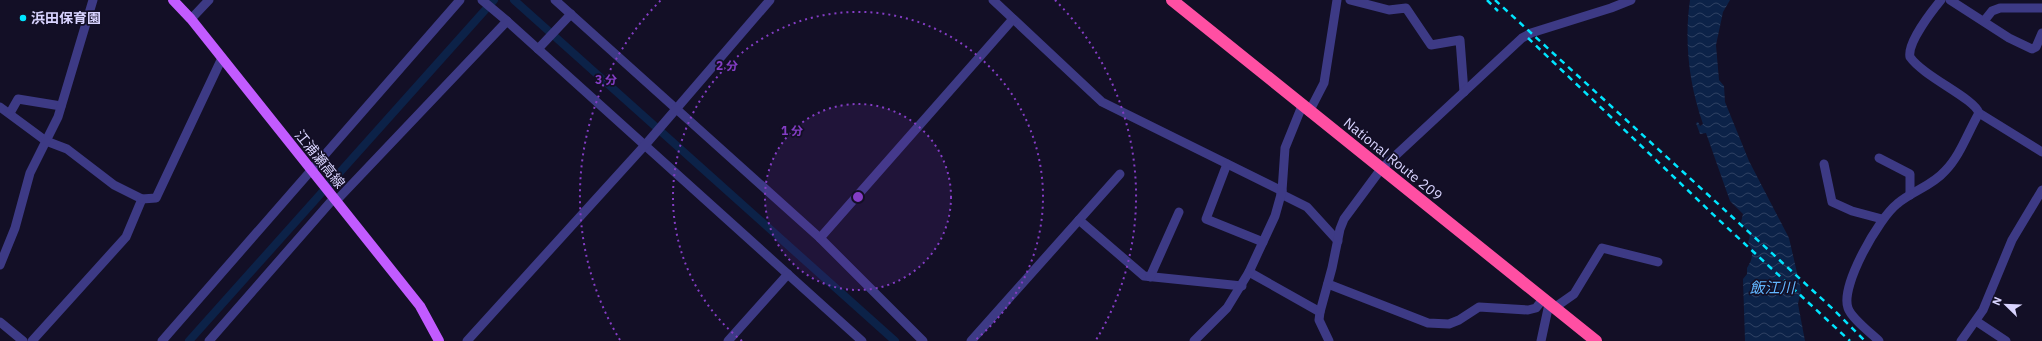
<svg xmlns="http://www.w3.org/2000/svg" width="2042" height="341" font-family="'IBM Plex Sans','Noto Sans JP',sans-serif">
	<style>
		.water { fill: url(#water-waves) }
		.lines { fill: none; stroke-linecap: round; stroke-linejoin: round }
		.canal { stroke: #0c2248; stroke-width: 8 }
		.minor { stroke: #3d3a85; stroke-width: 9 }
		.major { stroke: #c25bff; stroke-width: 10 }
		.highway { stroke: #ff4fa3; stroke-width: 12 }
		.rail { stroke: #00e5ff; stroke-width: 2.5; stroke-dasharray: 6 5; stroke-linecap: butt }
		.ring { fill: none; stroke: #843dc5; stroke-width: 2; stroke-dasharray: 2 4 }
		.poi-dot { fill: #00e5ff; stroke: #130f26; stroke-width: 1.5 }
		.labels { text-anchor: middle; stroke-width: 3.5; stroke-linejoin: round; paint-order: stroke }
		.poi-label { font-size: 14px; font-weight: bold; fill: #d9d4ff; stroke: #130f26; text-anchor: start }
		.street-label { font-size: 14px; fill: #d9d4ff; stroke: #130f26 }
		.water-label { font-size: 15px; font-style: italic; fill: #62b6ff; stroke: #130f26 }
		.centre { fill: #843dc5; stroke: #130f26; stroke-width: 2 }
		.ring-label { font-size: 12px; text-anchor: middle; font-weight: bold; fill: #843dc5; stroke: #130f26; stroke-width: 3.5; stroke-linejoin: round; paint-order: stroke }
	</style>
	<defs>
		<pattern id="water-waves" width="16" height="10" patternUnits="userSpaceOnUse"><rect width="16" height="10" fill="#0c2248"/><path d="M0 5q4-4 8 0t8 0" fill="none" stroke="#2f4163"/></pattern>
	</defs>
	<rect width="100%" height="100%" fill="#130f26"/>
	<path class="water" d="M 1690,0 L 1730,0 L 1723,12 L 1716,45 L 1719,80 L 1724,86 L 1725,102 L 1749,161 L 1789,238 L 1801,290 L 1798,304 L 1805,341 L 1745,341 L 1743,279 L 1747,274 L 1747,268 C 1753,259 1754,252 1748,242 C 1753,231 1745,231 1741,222 L 1743,214 L 1730,201 L 1706,133 L 1700,134 L 1696,123 L 1698,122 L 1700,126 L 1703,124 C 1689,84 1684,42 1690,0 Z"/>
	<g class="lines">
		<g class="canal">
			<polyline points="514,0 895,341"/>
			<polyline points="189,341 494,0"/>
		</g>
		<g class="minor">
			<polyline points="482,0 507,21"/>
			<polyline points="555,0 820,238 923,341"/>
			<polyline points="993,0 1102,102 1282,191"/>
			<polyline points="1350,0 1389,10 1406,8 1431,45 1460,40 1464,92"/>
			<path d="M 1941,0 C 1932,11 1907,43 1910,57 C 1924,77 1974,98 1979,113 L 2042,152"/>
			<polyline points="1950,0 2009,38 2032,49 2036,47 2042,33"/>
			<polyline points="191,19 209,0"/>
			<polyline points="1984,21 1992,11 2000,8 2042,8"/>
			<polyline points="538,49 571,14"/>
			<polyline points="0,107 46,141 67,149 114,185 142,199 126,237 32,341"/>
			<polyline points="1309,112 1324,83 1337,0"/>
			<polyline points="10,113 18,99 61,106"/>
			<polyline points="1879,158 1910,174 1910,195"/>
			<polyline points="1227,164 1206,219 1263,242"/>
			<polyline points="1824,164 1832,202 1852,211 1882,219"/>
			<polyline points="1281,194 1307,207 1338,241"/>
			<polyline points="142,199 156,198 222,58"/>
			<polyline points="336,201 507,21 862,341"/>
			<polyline points="1079,220 1144,276 1242,286"/>
			<polyline points="820,238 1013,19"/>
			<polyline points="0,265 15,228 30,173 58,117 93,0"/>
			<polyline points="1249,272 1320,312"/>
			<polyline points="1150,277 1179,212"/>
			<polyline points="1328,284 1428,323 1449,324 1459,320 1479,307 1528,310 1536,308 1543,299"/>
			<polyline points="1554,308 1574,294 1602,248 1658,262"/>
			<polyline points="1976,321 2006,341"/>
			<polyline points="0,322 23,341"/>
			<polyline points="162,341 460,0"/>
			<polyline points="209,341 334,198"/>
			<polyline points="467,341 646,144 770,0"/>
			<polyline points="728,341 788,274"/>
			<polyline points="971,341 1120,174"/>
			<polyline points="1194,341 1227,308 1249,272 1275,216 1282,191 1285,148 1302,106"/>
			<polyline points="1329,341 1319,320 1320,312 1332,268 1340,229 1344,219 1381,169 1522,38 1531,33 1611,8 1631,0"/>
			<polyline points="1541,341 1549,304"/>
			<path d="M 1879,341 C 1872,334 1851,318 1848,308 C 1840,286 1879,218 1897,204 C 1912,191 1932,186 1945,171 C 1960,156 1968,132 1979,113"/>
			<polyline points="1961,341 1983,310 2012,240 2042,190"/>
		</g>
		<polyline class="major" points="173,0 191,19 420,306 439,341"/>
		<polyline class="highway" points="1172,0 1596,341"/>
		<g class="rail">
			<polyline points="1487,0 1498,11"/>
			<polyline points="1495,0 1833,309 1865,341"/>
			<polyline points="1528,38 1719,220 1850,341"/>
		</g>
	</g>
	<circle cx="858" cy="197" r="93" fill="#843dc5" fill-opacity=".12"/>
	<g class="ring">
		<circle cx="858" cy="197" r="93"/>
		<path d="M742 341A185 185 0 1 1 974 341"/>
		<path d="M620 340A278 278 0 0 1 661 0M1055 0A278 278 0 0 1 1096 340"/>
	</g>
	<circle class="poi-dot" cx="23" cy="18" r="4"/>
	<g class="labels">
		<g class="poi-label">
			<text x="31" y="23">浜田保育園</text>
		</g>
		<g class="street-label">
			<text transform="translate(320 159) rotate(51)" y="5">江浦瀬高線</text>
			<text transform="translate(1393 159) rotate(39)" y="5">National Route 209</text>
		</g>
		<g class="water-label">
			<text x="1772" y="293">飯江川</text>
		</g>
	</g>
	<circle cx="858" cy="197" r="6" class="centre"/>
	<g class="ring-label">
		<text x="727" y="70">2 分</text>
		<text x="606" y="84">3 分</text>
		<text x="792" y="135">1 分</text>
	</g>
	<g transform="translate(2006 305) rotate(293)" stroke="#130f26" stroke-width="3" paint-order="stroke">
	<path d="M0-3L7 15L0 10L-7 15Z" fill="#d9d4ff"/>
	<text y="-6" font-size="11" font-weight="bold" text-anchor="middle" fill="#d9d4ff">N</text>
	</g>
</svg>
